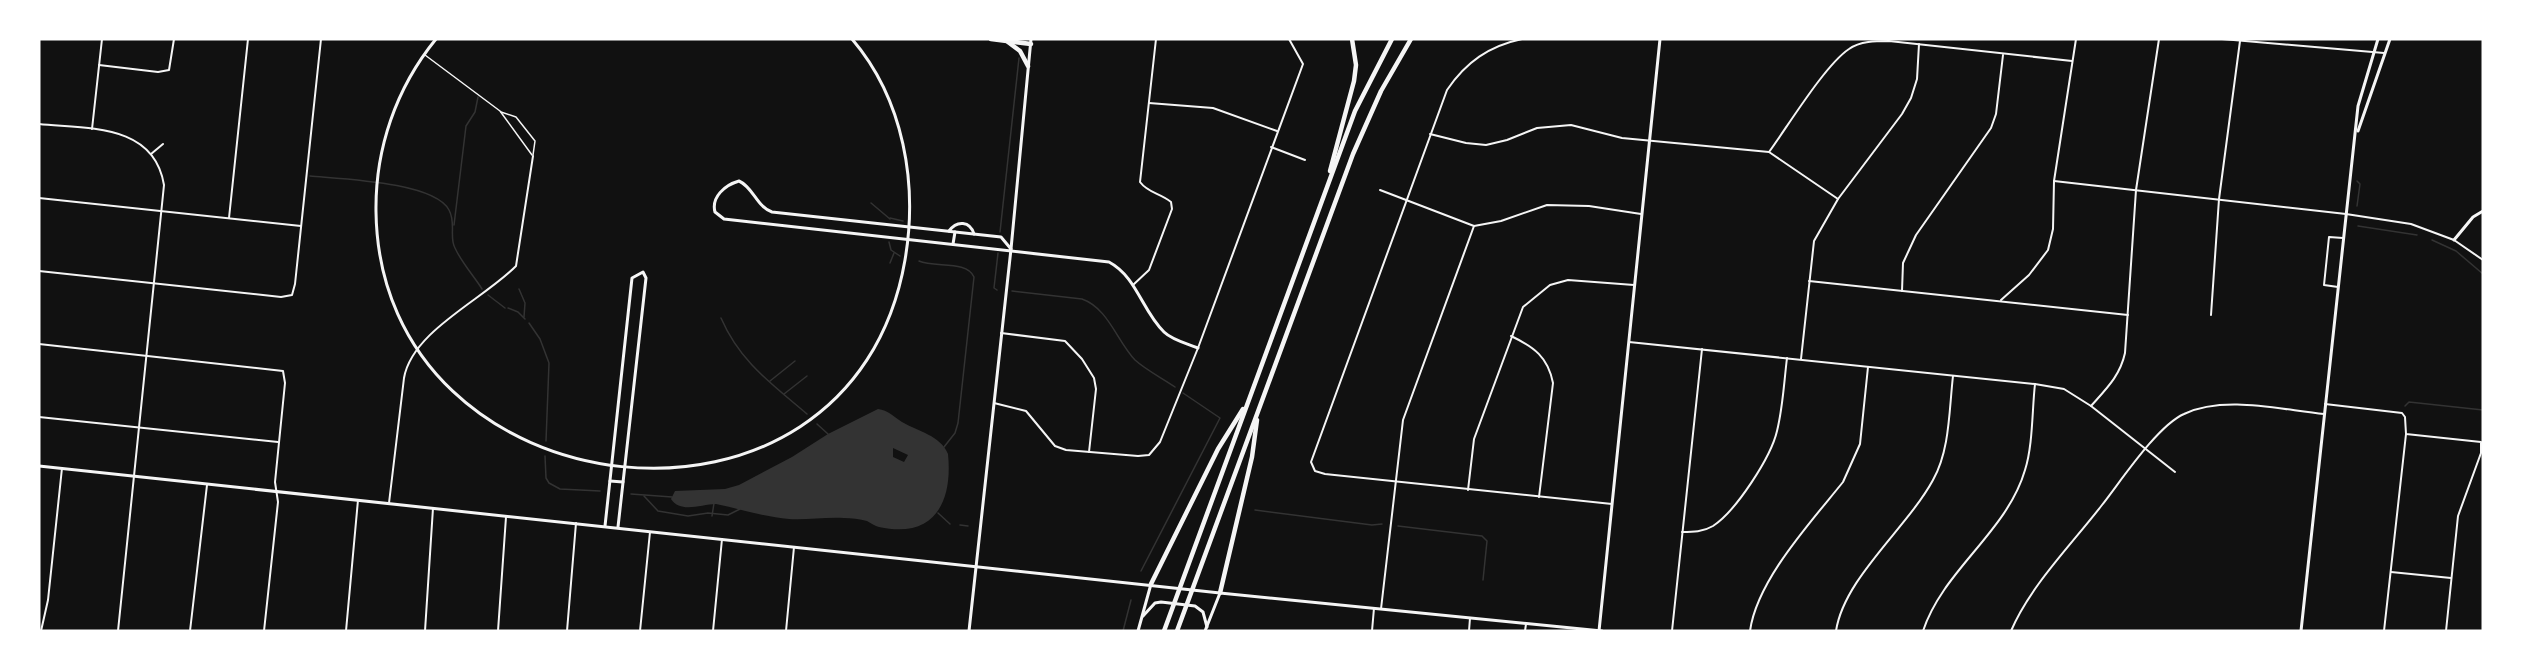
<svg xmlns="http://www.w3.org/2000/svg" width="2522" height="670" font-family="'Open Sans',sans-serif">
	<style>
		.water { fill: #333; fill-rule: evenodd }
		.lines { fill: none; stroke-linecap: round; stroke-linejoin: round }
		.stream { stroke: #333; stroke-width: 1.5 }
		.service { stroke: #f5f5f5; stroke-width: 1.5 }
		.minor { stroke: #f5f5f5; stroke-width: 2 }
		.tertiary { stroke: #f5f5f5; stroke-width: 3 }
		.secondary { stroke: #f5f5f5; stroke-width: 3 }
		.motorway { stroke: #f5f5f5; stroke-width: 4.5 }
	</style>
	<rect width="100%" height="100%" fill="#111"/>
	<path class="water" d="M 878,409 C 888,410 894,417 902,422 C 919,432 940,435 948,454 C 953,504 933,539 879,527 C 875,526 871,523 867,521 C 860,519 851,518 844,518 C 825,517 807,520 789,519 C 764,517 740,509 716,504 C 701,504 681,514 671,499 L 675,491 L 725,489 L 739,485 L 792,457 L 828,434 ZM 893,448 L 908,455 L 904,462 L 893,457 Z"/>
	<g class="lines">
		<g class="stream">
			<path d="M 310,176 C 342,179 434,182 449,210 C 455,221 451,231 453,242 C 455,255 475,277 482,289"/>
			<polyline points="2357,181 2360,184 2357,206"/>
			<polyline points="871,203 890,219"/>
			<polyline points="890,218 903,221"/>
			<polyline points="454,225 466,126 475,112 478,97"/>
			<polyline points="2358,226 2417,235"/>
			<polyline points="1000,232 1019,58"/>
			<polyline points="2432,240 2456,251 2483,274"/>
			<polyline points="889,242 891,250 900,256"/>
			<path d="M 919,261 C 935,268 967,260 974,277 L 958,423 L 955,433 L 944,447"/>
			<polyline points="890,263 894,253"/>
			<polyline points="519,289 525,303 524,317"/>
			<polyline points="997,290 994,288 998,253"/>
			<path d="M 1012,291 L 1082,299 C 1108,308 1117,341 1135,360 C 1146,370 1162,378 1175,387"/>
			<polyline points="488,295 505,308"/>
			<polyline points="508,308 518,312 525,319"/>
			<path d="M 721,318 C 740,362 772,384 807,414"/>
			<polyline points="529,323 540,339 549,363 546,441"/>
			<polyline points="770,381 795,361"/>
			<polyline points="784,394 807,376"/>
			<polyline points="2405,406 2409,402 2483,410"/>
			<polyline points="817,424 828,434"/>
			<polyline points="545,456 546,478 549,483 560,489 600,491"/>
			<polyline points="631,494 672,497"/>
			<polyline points="644,496 658,511 688,516 708,513 728,515 740,509"/>
			<polyline points="1255,510 1372,525 1382,524"/>
			<polyline points="938,513 950,524"/>
			<polyline points="712,516 714,503"/>
			<polyline points="960,525 968,526"/>
			<polyline points="1398,526 1482,536 1487,541 1483,580"/>
			<polyline points="1141,571 1220,418 1183,393"/>
			<polyline points="1123,631 1131,600"/>
		</g>
		<g class="service">
			<polyline points="425,55 500,111 532,155"/>
			<polyline points="501,112 516,117 535,141 533,155"/>
		</g>
		<g class="minor">
			<path d="M 1522,39 C 1489,46 1466,62 1447,90 L 1311,462 L 1315,471 L 1325,474 L 1612,504"/>
			<polyline points="2222,39 2384,53"/>
			<polyline points="99,65 158,72 169,70 174,39"/>
			<polyline points="1149,103 1213,108 1277,131"/>
			<path d="M 39,124 C 87,129 154,123 164,185 L 118,631"/>
			<polyline points="92,129 102,39"/>
			<polyline points="1430,134 1466,143 1486,145 1507,140 1537,128 1571,125 1622,138 1769,152 1838,199"/>
			<polyline points="1271,147 1305,160"/>
			<path d="M 1769,152 C 1788,126 1825,65 1849,49 C 1860,41 1876,41 1889,41 L 2072,61"/>
			<polyline points="151,154 163,144"/>
			<polyline points="2054,181 2346,214 2411,224 2454,240 2483,260"/>
			<polyline points="1380,190 1474,226 1501,221 1547,205 1589,206 1641,214"/>
			<polyline points="39,198 301,226"/>
			<polyline points="229,218 248,39"/>
			<polyline points="39,271 281,297 292,295 295,284 321,39"/>
			<polyline points="1809,281 2128,315"/>
			<path d="M 1133,285 L 1149,270 L 1172,209 L 1171,202 C 1160,193 1148,193 1140,182 L 1156,39"/>
			<polyline points="2338,287 2324,285 2329,237 2343,238"/>
			<polyline points="1902,291 1903,263 1916,235 1991,128 1996,114 2003,55"/>
			<polyline points="2001,300 2029,275 2048,250 2053,229 2054,181 2076,39"/>
			<polyline points="2211,315 2219,199 2240,41"/>
			<polyline points="1001,333 1065,341 1082,359 1094,378 1096,389 1089,452"/>
			<path d="M 1511,336 C 1534,347 1548,357 1553,383 L 1539,497"/>
			<polyline points="1629,342 2035,384 2064,389 2091,406 2175,472"/>
			<polyline points="39,344 283,371 285,383 275,482 278,502 264,631"/>
			<polyline points="1801,359 1814,241 1838,199 1902,114 1911,98 1917,79 1919,44"/>
			<polyline points="994,403 1026,411 1055,446 1066,450 1138,456 1149,455 1160,442 1198,348 1303,64 1289,39"/>
			<polyline points="2325,404 2402,413 2405,417 2406,434 2481,442 2481,453 2458,516 2446,631"/>
			<path d="M 2091,406 C 2106,389 2120,376 2125,353 L 2136,190 L 2159,39"/>
			<polyline points="39,417 278,442"/>
			<polyline points="1468,490 1474,439 1523,307 1550,285 1568,280 1634,285"/>
			<path d="M 389,503 L 404,378 C 412,331 484,299 516,266 L 533,156"/>
			<path d="M 1682,532 C 1693,532 1703,532 1713,526 C 1736,511 1771,457 1777,431 C 1783,407 1784,382 1787,358"/>
			<polyline points="2391,572 2451,578"/>
			<polyline points="1381,609 1403,420 1474,226"/>
			<polyline points="41,631 48,600 62,468"/>
			<polyline points="190,631 207,485"/>
			<polyline points="346,631 358,500"/>
			<polyline points="425,631 433,508"/>
			<polyline points="498,631 506,517"/>
			<polyline points="567,631 576,523"/>
			<polyline points="640,631 650,532"/>
			<polyline points="713,631 722,539"/>
			<polyline points="786,631 794,547"/>
			<polyline points="1372,631 1374,608"/>
			<polyline points="1469,631 1470,618"/>
			<polyline points="1525,631 1526,624"/>
			<polyline points="1672,631 1702,349"/>
			<path d="M 1750,631 C 1757,580 1811,522 1843,482 L 1860,444 L 1868,367"/>
			<path d="M 1836,631 C 1844,578 1907,528 1933,480 C 1950,450 1949,410 1953,376"/>
			<path d="M 1923,631 C 1943,570 2007,532 2025,470 C 2033,445 2032,410 2035,384"/>
			<path d="M 2011,631 C 2030,586 2072,544 2102,505 C 2121,481 2157,426 2184,414 C 2224,395 2282,410 2324,414"/>
			<polyline points="2384,631 2406,434"/>
		</g>
		<g class="tertiary">
			<path d="M 436,39 C 396,88 375,149 376,212 C 380,515 851,572 905,260 C 918,184 904,100 852,39"/>
			<path d="M 949,231 C 957,220 970,221 974,234"/>
			<polyline points="2454,240 2473,217 2483,211"/>
			<polyline points="953,244 955,232"/>
			<path d="M 1011,249 L 1001,237 L 772,212 C 757,207 753,187 739,181 C 725,185 711,197 715,212 L 724,219 L 1109,262 C 1137,277 1142,311 1164,332 C 1172,340 1188,344 1198,348"/>
			<polyline points="610,481 623,482"/>
			<polyline points="605,526 632,278 643,272 646,278 618,527"/>
			<polyline points="1599,631 1660,39"/>
		</g>
		<g class="secondary">
			<polyline points="2358,131 2390,39"/>
			<polyline points="39,466 1220,593 1602,631"/>
			<polyline points="1143,616 1155,603 1161,602 1195,606 1203,612 1207,627"/>
			<polyline points="969,631 1011,249 1031,39"/>
			<polyline points="1138,631 1151,584"/>
			<polyline points="1205,631 1220,593"/>
			<polyline points="2301,631 2358,106 2378,39"/>
		</g>
		<g class="motorway">
			<polyline points="991,39 1031,44"/>
			<polyline points="1008,42 1020,51 1028,66"/>
			<polyline points="1330,171 1354,81 1356,65 1352,39"/>
			<polyline points="1151,584 1218,449 1243,409"/>
			<polyline points="1220,593 1252,457 1257,420"/>
			<polyline points="1164,631 1355,111 1392,39"/>
			<polyline points="1177,631 1353,154 1381,91 1411,39"/>
		</g>
	</g>
	<rect width="2522" height="670" fill="none" stroke="#ffffff" stroke-width="81"/>
</svg>
